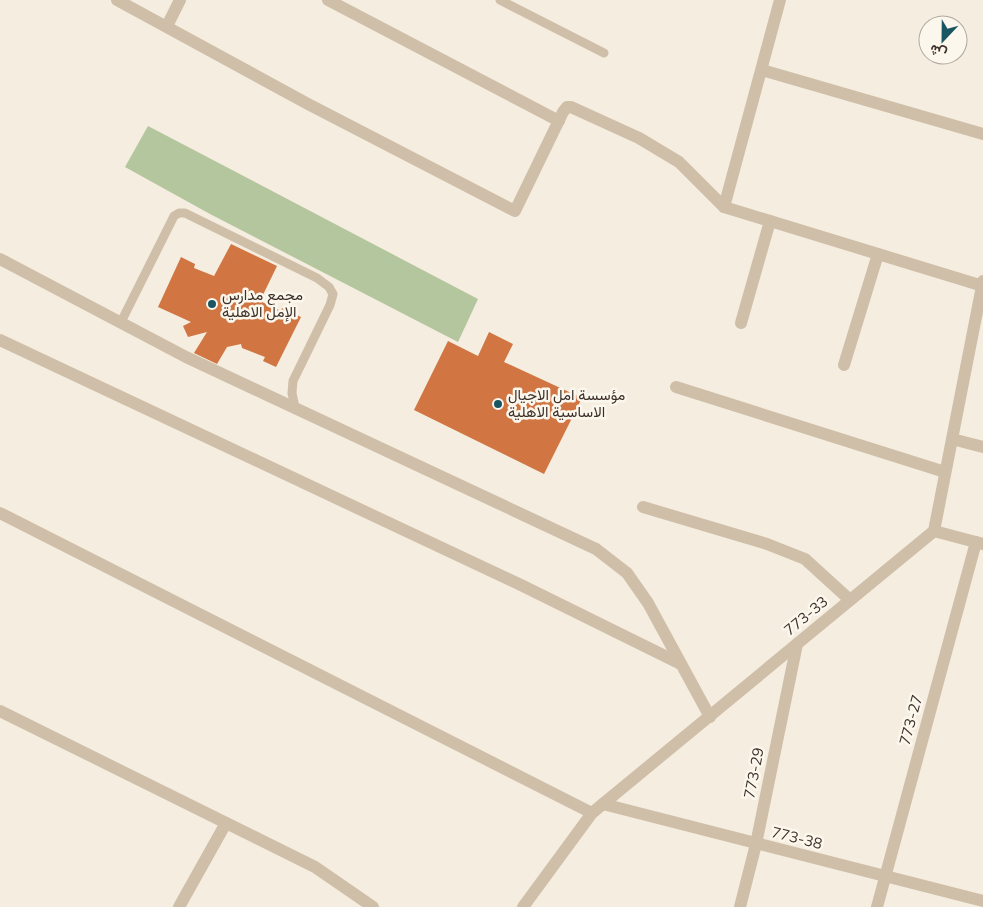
<svg xmlns="http://www.w3.org/2000/svg" width="983" height="907" font-family="Mulish,Vazirmatn,sans-serif">
	<style>
		.green { fill: #b4c69d }
		.building { fill: #d17542 }
		.lines { fill: none; stroke-linecap: round; stroke-linejoin: round }
		.service { stroke: #cfbfa9; stroke-width: 9 }
		.minor { stroke: #cfbfa9; stroke-width: 12 }
		.poi-dot { fill: #1a5562; stroke: #fcf7ed; stroke-width: 2 }
		.labels { text-anchor: middle; stroke-width: 5; stroke-linejoin: round; paint-order: stroke }
		.poi-label { font-size: 15px; fill: #3c312a; stroke: #fcf7ed; text-anchor: start }
		.street-label { font-size: 15px; fill: #3c312a; stroke: #fcf7ed }
	</style>
	<rect width="100%" height="100%" fill="#f5eddf"/>
	<polygon class="green" points="148,126 478,299 458,342 210,214 125,167"/>
	<g class="building">
		<polygon points="231,244 277,266 260,301 281,311 282,308 301,317 276,367 263,361 265,357 242,348 241,344 227,347 217,364 194,353 207,332 188,337 183,326 191,322 158,307 181,257 195,264 194,268 214,276"/>
		<polygon points="489,332 513,344 504,362 582,398 544,474 414,410 448,341 478,356"/>
	</g>
	<g class="lines">
		<g class="service">
			<polyline points="500,0 604,53"/>
			<polyline points="121,322 174,216 179,213 185,213 317,278 329,287 333,294 330,305 293,381 292,393 295,408"/>
		</g>
		<g class="minor">
			<polyline points="117,0 308,104 515,211 563,112 567,107 571,107 639,138 679,162 724,207 983,286"/>
			<polyline points="328,0 559,121"/>
			<polyline points="167,26 180,0"/>
			<polyline points="762,70 983,134"/>
			<polyline points="724,207 780,0"/>
			<polyline points="0,259 186,357 596,549 627,573 648,603 710,717"/>
			<polyline points="741,323 770,221"/>
			<polyline points="0,340 523,586 681,664"/>
			<polyline points="844,365 878,254"/>
			<polyline points="676,387 945,472"/>
			<polyline points="952,439 983,447"/>
			<polyline points="643,507 767,544 805,559 850,600"/>
			<polyline points="0,513 592,813"/>
			<polyline points="934,531 983,544"/>
			<polyline points="0,711 315,867 373,907"/>
			<polyline points="603,804 983,901"/>
			<polyline points="179,907 226,823"/>
			<polyline points="523,907 592,813 934,531 983,281"/>
			<polyline points="740,907 756,844 797,644"/>
			<polyline points="877,907 976,542"/>
		</g>
	</g>
	<g class="poi-dot">
		<circle cx="212" cy="304" r="5"/>
		<circle cx="498" cy="404" r="5"/>
	</g>
	<g class="labels">
		<g class="poi-label">
			<text x="222" y="300">مجمع مدارس<tspan x="222" dy="17">الإمل الاهلية</tspan></text>
			<text x="508" y="400">مؤسسة امل الاجيال<tspan x="508" dy="17">الاساسية الاهلية</tspan></text>
		</g>
		<g class="street-label">
			<text transform="translate(806 616) rotate(-40)" y="5">773-33</text>
			<text transform="translate(911 720) rotate(-75)" y="5">773-27</text>
			<text transform="translate(754 773) rotate(-79)" y="5">773-29</text>
			<text transform="translate(797 838) rotate(14)" y="5">773-38</text>
		</g>
	</g>
	<g transform="translate(943 40) rotate(202)"><circle r="24" fill="#fcf7ed" stroke="#afa89f"/>
	<path d="M0-4L9 19L0 12L-9 19Z" fill="#1a5562"/>
	<text y="-8" font-size="14" font-weight="bold" text-anchor="middle" fill="#3c312a">ش</text>
	</g>
</svg>
